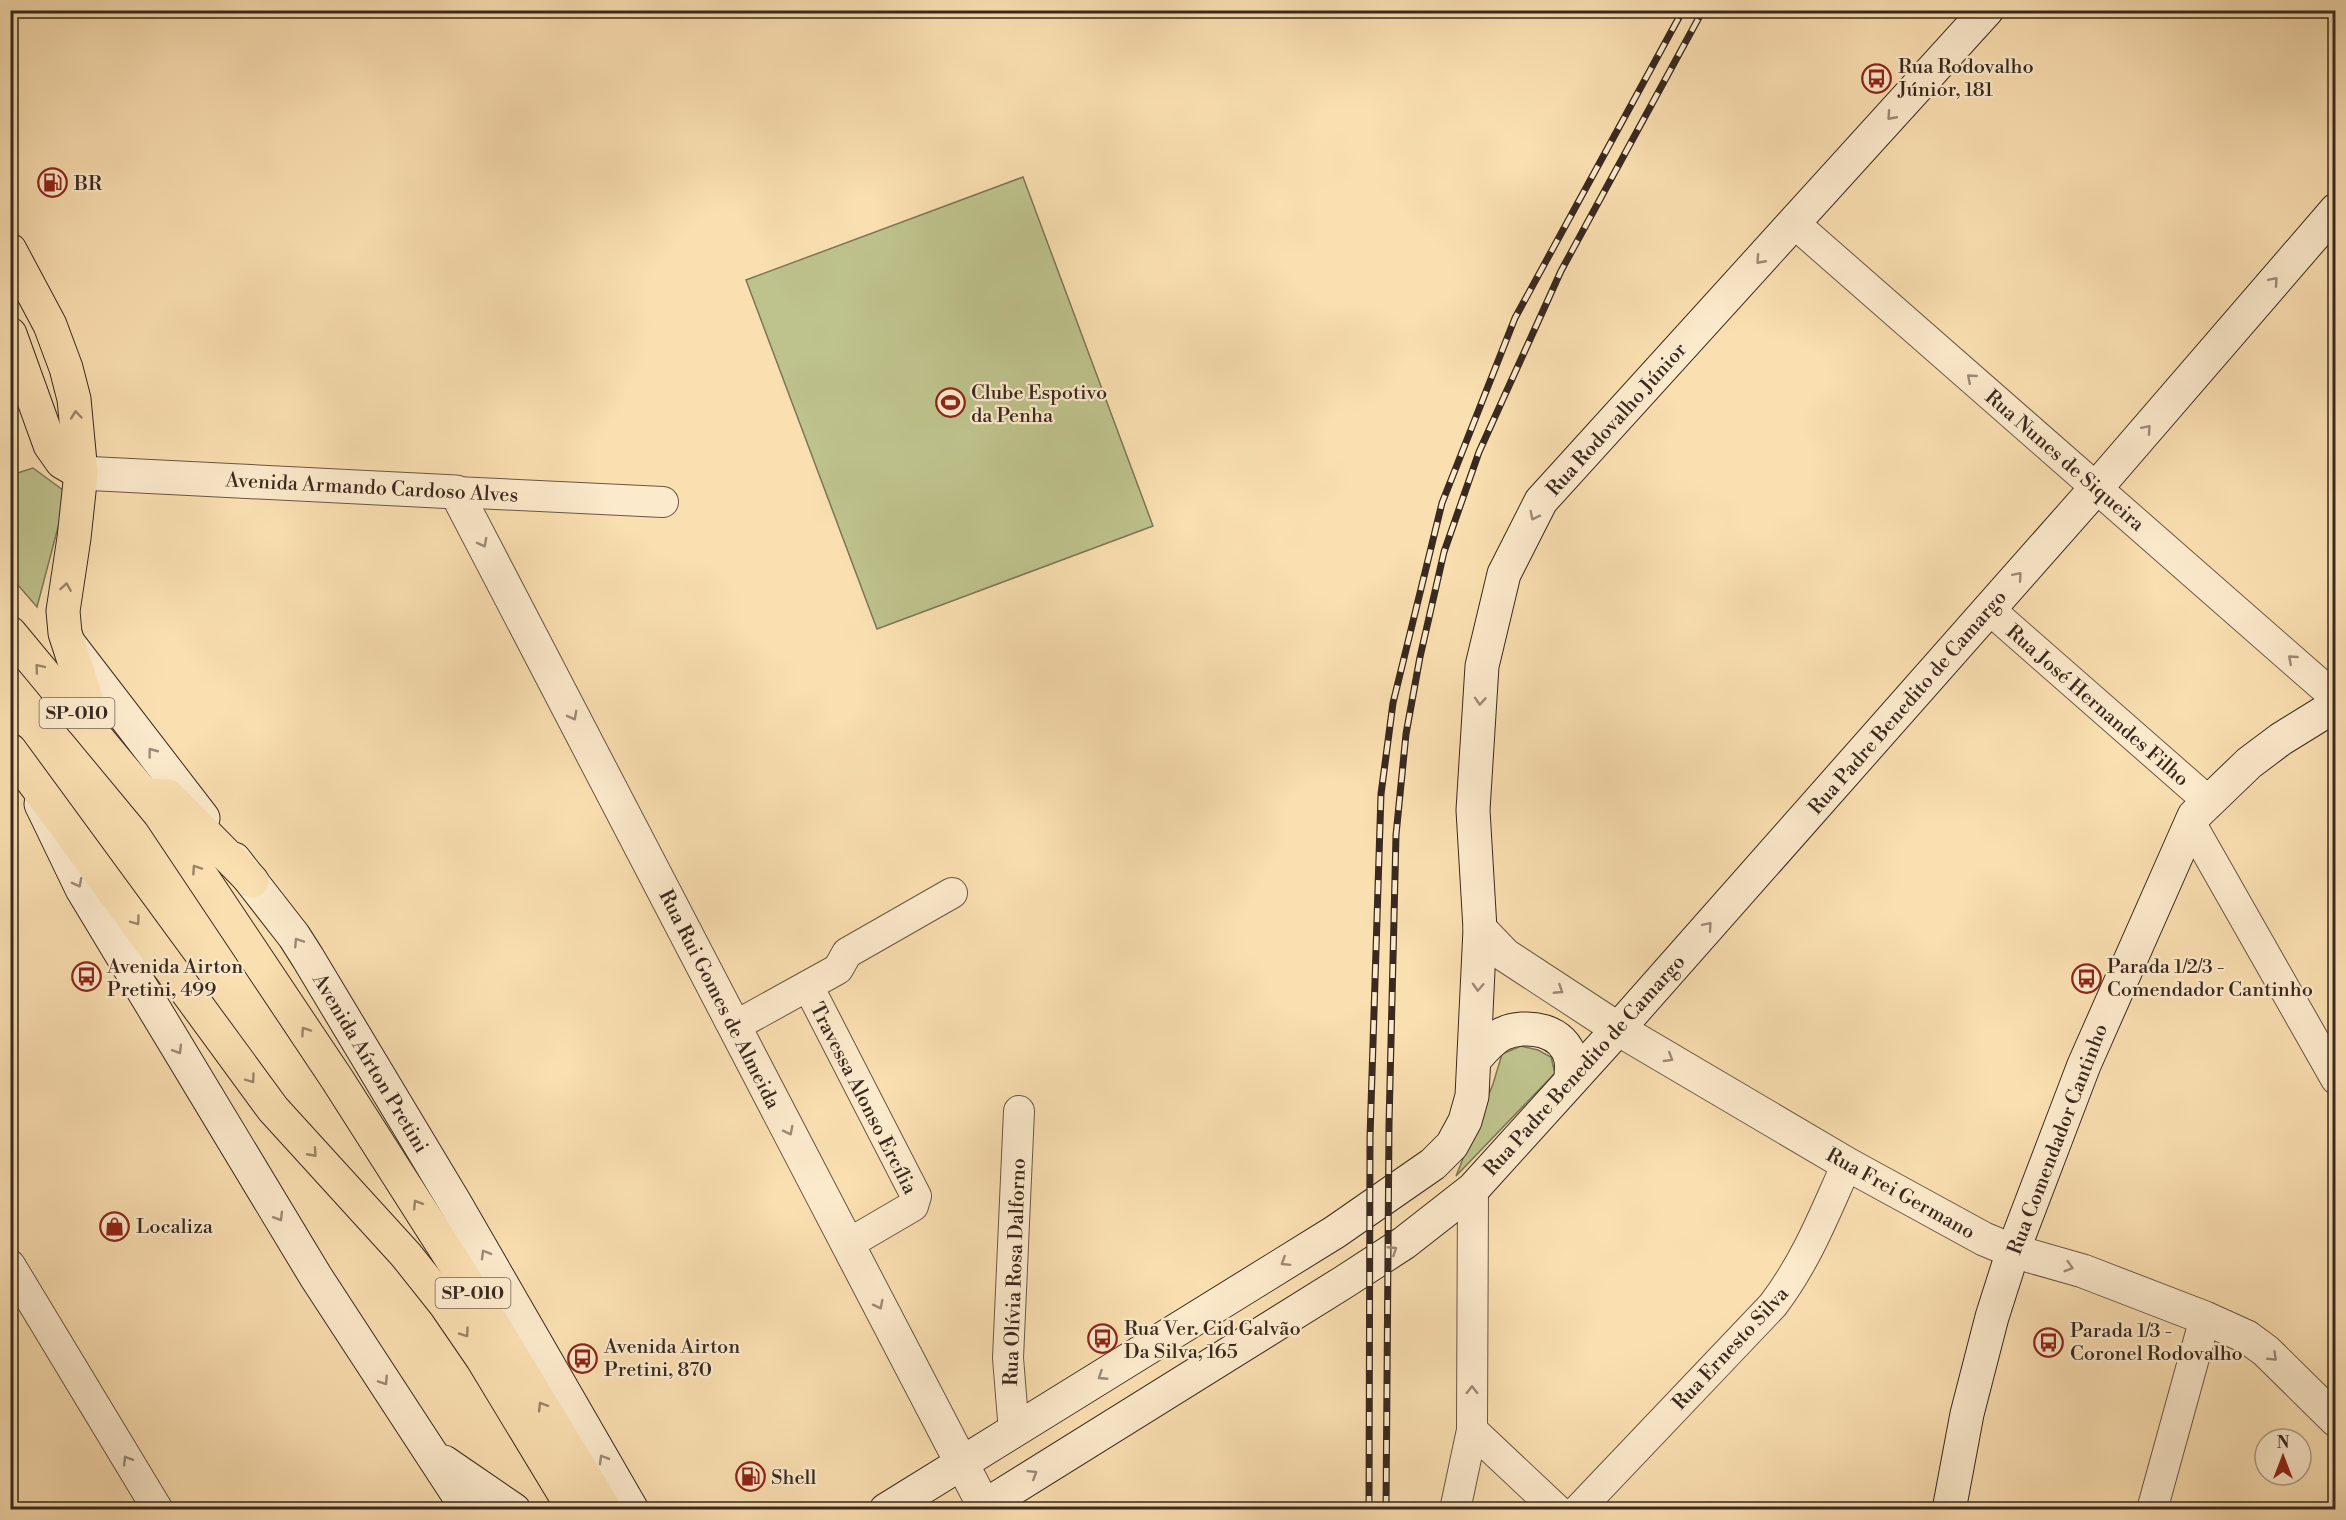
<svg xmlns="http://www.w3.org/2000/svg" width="2346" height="1520" font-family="'Libre Bodoni',serif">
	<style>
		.green { fill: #bec28c; stroke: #7c7656; stroke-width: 1.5 }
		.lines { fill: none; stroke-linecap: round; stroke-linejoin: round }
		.minor-casing { stroke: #695644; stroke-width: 32 }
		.tertiary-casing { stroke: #695644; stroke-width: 35 }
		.secondary-casing { stroke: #39291f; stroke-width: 35 }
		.trunk-casing { stroke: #39291f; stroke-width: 35 }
		.minor { stroke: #fceacc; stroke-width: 30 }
		.tertiary { stroke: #fceacc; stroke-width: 33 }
		.secondary { stroke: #fceacc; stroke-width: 33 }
		.trunk { stroke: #fadfb1; stroke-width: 33 }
		.rail-casing { stroke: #39291f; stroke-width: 7 }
		.rail { stroke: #fceacc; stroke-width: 4.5; stroke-dasharray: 14; stroke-linecap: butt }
		.oneway { stroke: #9a8a76 }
		.oneway2 { stroke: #9a8468 }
		.labels { text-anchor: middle; stroke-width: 4.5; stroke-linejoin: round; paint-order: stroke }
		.shield { fill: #fceacc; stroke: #746353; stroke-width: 1.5 }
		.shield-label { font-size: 18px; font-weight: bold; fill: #39291f }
		.poi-label { font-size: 20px; fill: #39291f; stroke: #fceacc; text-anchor: start }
		.street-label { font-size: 20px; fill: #39291f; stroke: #fceacc }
	</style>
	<rect width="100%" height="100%" fill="#fadfb1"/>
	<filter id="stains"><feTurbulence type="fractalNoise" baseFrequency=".00333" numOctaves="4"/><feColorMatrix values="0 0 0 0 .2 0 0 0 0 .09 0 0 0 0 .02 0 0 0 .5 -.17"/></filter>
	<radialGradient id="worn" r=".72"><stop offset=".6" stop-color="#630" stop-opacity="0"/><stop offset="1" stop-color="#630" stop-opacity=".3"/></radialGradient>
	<g class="green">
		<polygon points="1023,177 1153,526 877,629 746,280"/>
		<polygon points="33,468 67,493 37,607 11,577 11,475"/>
		<polygon points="1521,1046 1538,1050 1551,1057 1555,1073 1456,1176 1493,1084 1502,1054"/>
	</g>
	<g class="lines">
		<defs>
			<g id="minor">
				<polyline points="1794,223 2336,698"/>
				<polyline points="456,492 663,502"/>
				<polyline points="1989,609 2208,801"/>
				<polyline points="2191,824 2336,1079"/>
				<polyline points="808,986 916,1196 913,1206 848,1244"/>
				<polyline points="735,1026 838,969 847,953 952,893"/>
				<polyline points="10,1265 158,1510"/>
				<polyline points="1472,1430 1557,1510"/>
				<polyline points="1014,1432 1008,1358 1019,1111"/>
				<polyline points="1455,1510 1472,1430 1473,1189"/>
				<path d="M 1578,1510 L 1773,1305 C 1807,1260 1824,1215 1847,1164"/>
				<polyline points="2152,1510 2205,1318"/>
			</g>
			<g id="tertiary">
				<polyline points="81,473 456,492 984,1506"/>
				<polyline points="1480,929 1505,955 1618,1029 1847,1164 1984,1239 2013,1251 2083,1271 2205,1318 2247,1337 2266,1351 2336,1420"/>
			</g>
			<g id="secondary">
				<polyline points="70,645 203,818"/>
				<polyline points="41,804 82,889 316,1277 468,1510"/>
				<polyline points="234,859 294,936 308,958 455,1203 632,1510"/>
				<path d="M 1475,1059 C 1483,1050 1491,1040 1502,1034 C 1526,1023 1565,1029 1571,1060 C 1572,1066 1571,1073 1571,1079"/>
				<polyline points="444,1462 514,1510"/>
				<polyline points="886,1510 1335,1232 1433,1164 1452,1145 1465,1121 1472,1096 1480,929 1473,810 1482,666 1504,574 1541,501 1987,10"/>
				<polyline points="978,1510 1344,1282 1404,1243 1473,1189 1618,1029 2097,487 2336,210"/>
				<polyline points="1949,1510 1967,1414 1992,1317 2013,1251 2084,1065 2194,816 2249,763 2281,739 2336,705"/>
			</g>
			<g id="trunk">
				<polyline points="10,250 50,325 66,368 74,399 81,473 74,538 63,611 65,633 86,698 82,720"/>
				<polyline points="10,334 50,445 62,462 81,473"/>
				<polyline points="10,633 160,814 337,1079 479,1302 605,1510"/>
				<polyline points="10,750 273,1109 406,1255 445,1304 482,1358 574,1510"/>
				<polyline points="157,795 168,796 252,881"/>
			</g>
		</defs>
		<use href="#minor" class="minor-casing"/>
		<use href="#tertiary" class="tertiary-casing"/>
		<use href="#secondary" class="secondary-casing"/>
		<use href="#trunk" class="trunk-casing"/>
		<use href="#minor" class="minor"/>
		<use href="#tertiary" class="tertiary"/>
		<use href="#secondary" class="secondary"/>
		<use href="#trunk" class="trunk"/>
		<defs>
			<g id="rail">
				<polyline points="1369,1510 1370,1137 1381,794 1393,703 1442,503 1515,318 1683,10"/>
				<polyline points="1386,1510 1389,1125 1396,835 1406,734 1420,657 1444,552 1479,452 1561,271 1703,10"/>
			</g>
		</defs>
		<use href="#rail" class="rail-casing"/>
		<use href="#rail" class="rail"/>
	</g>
	<defs><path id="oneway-chevron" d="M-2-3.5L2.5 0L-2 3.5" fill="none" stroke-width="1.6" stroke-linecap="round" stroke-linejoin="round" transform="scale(1.5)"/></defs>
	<g class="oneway">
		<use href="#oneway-chevron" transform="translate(1891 116) rotate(132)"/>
		<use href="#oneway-chevron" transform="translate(1760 260) rotate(132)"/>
		<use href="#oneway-chevron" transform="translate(2274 281) rotate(-49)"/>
		<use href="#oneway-chevron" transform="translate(1971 378) rotate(-139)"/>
		<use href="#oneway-chevron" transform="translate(2147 429) rotate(-49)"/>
		<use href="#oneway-chevron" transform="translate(1534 516) rotate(117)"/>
		<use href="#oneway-chevron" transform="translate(483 543) rotate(62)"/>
		<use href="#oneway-chevron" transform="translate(2018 576) rotate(-49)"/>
		<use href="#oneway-chevron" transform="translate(2292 659) rotate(-139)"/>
		<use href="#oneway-chevron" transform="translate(1480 701) rotate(94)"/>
		<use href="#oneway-chevron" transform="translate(573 716) rotate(62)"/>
		<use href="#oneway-chevron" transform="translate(152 752) rotate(-127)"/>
		<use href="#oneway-chevron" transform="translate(78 883) rotate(62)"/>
		<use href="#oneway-chevron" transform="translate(1708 926) rotate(-49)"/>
		<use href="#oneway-chevron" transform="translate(298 942) rotate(-123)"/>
		<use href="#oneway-chevron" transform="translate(1478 987) rotate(93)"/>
		<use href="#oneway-chevron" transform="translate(1559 990) rotate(33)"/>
		<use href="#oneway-chevron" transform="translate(178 1050) rotate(59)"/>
		<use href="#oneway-chevron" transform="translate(1669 1058) rotate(31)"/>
		<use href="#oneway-chevron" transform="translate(789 1131) rotate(63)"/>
		<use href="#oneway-chevron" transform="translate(279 1217) rotate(59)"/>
		<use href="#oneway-chevron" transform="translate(1393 1250) rotate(-33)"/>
		<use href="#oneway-chevron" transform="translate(485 1254) rotate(-120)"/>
		<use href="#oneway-chevron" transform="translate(1285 1262) rotate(148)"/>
		<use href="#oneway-chevron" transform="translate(2069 1267) rotate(17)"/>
		<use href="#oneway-chevron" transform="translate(879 1305) rotate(63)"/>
		<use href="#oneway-chevron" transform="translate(2273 1357) rotate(44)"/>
		<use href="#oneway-chevron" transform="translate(1102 1376) rotate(147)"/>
		<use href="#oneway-chevron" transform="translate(384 1381) rotate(57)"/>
		<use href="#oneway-chevron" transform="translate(1472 1390) rotate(-90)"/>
		<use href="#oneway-chevron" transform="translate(603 1459) rotate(-120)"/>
		<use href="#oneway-chevron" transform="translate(127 1460) rotate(-121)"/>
		<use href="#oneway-chevron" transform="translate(1033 1474) rotate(-32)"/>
	</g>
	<g class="oneway2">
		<use href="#oneway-chevron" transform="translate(76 415) rotate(-95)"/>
		<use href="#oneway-chevron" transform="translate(66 587) rotate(-81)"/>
		<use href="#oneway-chevron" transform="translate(39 668) rotate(-130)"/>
		<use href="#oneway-chevron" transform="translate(196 869) rotate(-124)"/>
		<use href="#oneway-chevron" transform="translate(136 921) rotate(54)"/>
		<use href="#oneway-chevron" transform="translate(305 1031) rotate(-124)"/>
		<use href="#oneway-chevron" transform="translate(251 1079) rotate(54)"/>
		<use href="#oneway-chevron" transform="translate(313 1153) rotate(48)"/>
		<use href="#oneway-chevron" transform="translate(417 1204) rotate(-122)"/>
		<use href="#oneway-chevron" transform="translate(465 1333) rotate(55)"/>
		<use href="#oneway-chevron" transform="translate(542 1406) rotate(-121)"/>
	</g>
	<defs>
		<symbol id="bus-ring" viewBox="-11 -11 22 22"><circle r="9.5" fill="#fceacc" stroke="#8f2418" stroke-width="1.5"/><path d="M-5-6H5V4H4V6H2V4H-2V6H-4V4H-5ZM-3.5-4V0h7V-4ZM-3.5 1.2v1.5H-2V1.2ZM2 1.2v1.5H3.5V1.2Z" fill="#8f2418"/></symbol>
		<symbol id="fuel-ring" viewBox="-11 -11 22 22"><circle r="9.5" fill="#fceacc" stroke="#8f2418" stroke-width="1.5"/><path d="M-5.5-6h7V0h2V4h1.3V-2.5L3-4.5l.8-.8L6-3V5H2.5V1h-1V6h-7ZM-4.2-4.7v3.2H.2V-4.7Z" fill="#8f2418"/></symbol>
		<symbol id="stadium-ring" viewBox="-11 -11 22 22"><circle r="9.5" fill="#fceacc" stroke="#8f2418" stroke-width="1.5"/><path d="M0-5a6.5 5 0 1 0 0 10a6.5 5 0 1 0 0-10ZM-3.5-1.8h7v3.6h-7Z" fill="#8f2418"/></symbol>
		<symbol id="shop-ring" viewBox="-11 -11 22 22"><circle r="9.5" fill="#fceacc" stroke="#8f2418" stroke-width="1.5"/><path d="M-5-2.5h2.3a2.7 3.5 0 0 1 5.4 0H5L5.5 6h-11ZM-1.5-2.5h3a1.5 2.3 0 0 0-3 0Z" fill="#8f2418"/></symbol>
	</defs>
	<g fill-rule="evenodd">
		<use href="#bus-ring" x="1860" y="62" width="33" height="33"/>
		<use href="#fuel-ring" x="36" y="166" width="33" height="33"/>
		<use href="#stadium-ring" x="934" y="386" width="33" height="33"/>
		<use href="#bus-ring" x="70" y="960" width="33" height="33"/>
		<use href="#bus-ring" x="2070" y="962" width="33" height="33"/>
		<use href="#shop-ring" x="98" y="1210" width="33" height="33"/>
		<use href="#bus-ring" x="1086" y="1322" width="33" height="33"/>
		<use href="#bus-ring" x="2032" y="1326" width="33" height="33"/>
		<use href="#bus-ring" x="566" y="1342" width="33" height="33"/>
		<use href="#fuel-ring" x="734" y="1460" width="33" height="33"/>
	</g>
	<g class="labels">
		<g class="shield">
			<rect x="39.5" y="698" width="75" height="30" rx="4.5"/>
			<rect x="435.5" y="1278" width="75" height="30" rx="4.5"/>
		</g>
		<g class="shield-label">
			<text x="77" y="719">SP-010</text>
			<text x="473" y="1299">SP-010</text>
		</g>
		<g class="poi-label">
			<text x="1898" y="73">Rua Rodovalho<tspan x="1898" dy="23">Júnior, 181</tspan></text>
			<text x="74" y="190">BR</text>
			<text x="971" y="399">Clube Espotivo<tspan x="971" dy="23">da Penha</tspan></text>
			<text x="107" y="973">Avenida Airton<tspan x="107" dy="23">Pretini, 499</tspan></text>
			<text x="2107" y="973">Parada 1/2/3 -<tspan x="2107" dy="23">Comendador Cantinho</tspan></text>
			<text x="136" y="1233">Localiza</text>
			<text x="1124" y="1335">Rua Ver. Cid Galvão<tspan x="1124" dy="23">Da Silva, 165</tspan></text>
			<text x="2070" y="1337">Parada 1/3 -<tspan x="2070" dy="23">Coronel Rodovalho</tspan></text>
			<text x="604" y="1353">Avenida Airton<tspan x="604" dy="23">Pretini, 870</tspan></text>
			<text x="771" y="1484">Shell</text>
		</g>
		<g class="street-label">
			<text transform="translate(1616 419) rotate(-48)" y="7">Rua Rodovalho Júnior</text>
			<text transform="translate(2065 460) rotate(41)" y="7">Rua Nunes de Siqueira</text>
			<text transform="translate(372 487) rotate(3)" y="7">Avenida Armando Cardoso Alves</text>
			<text transform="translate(1907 702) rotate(-49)" y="7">Rua Padre Benedito de Camargo</text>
			<text transform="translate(2098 705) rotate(41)" y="7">Rua José Hernandes Filho</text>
			<text transform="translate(720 999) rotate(63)" y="7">Rua Rui Gomes de Almeida</text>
			<text transform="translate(371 1063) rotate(59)" y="7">Avenida Aírton Pretini</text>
			<text transform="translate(1584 1065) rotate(-48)" y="7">Rua Padre Benedito de Camargo</text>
			<text transform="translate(864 1098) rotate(63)" y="7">Travessa Alonso Ercília</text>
			<text transform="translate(2057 1139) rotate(-69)" y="7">Rua Comendador Cantinho</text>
			<text transform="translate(1901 1193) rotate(29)" y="7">Rua Frei Germano</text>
			<text transform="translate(1014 1272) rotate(-88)" y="7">Rua Olívia Rosa Dalforno</text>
			<text transform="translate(1730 1348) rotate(-47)" y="7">Rua Ernesto Silva</text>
		</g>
	</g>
	<rect width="2346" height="1520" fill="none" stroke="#fadfb1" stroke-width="36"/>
	<rect x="12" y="12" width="2322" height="1496" fill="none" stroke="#39291f" stroke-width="3"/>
	<rect x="18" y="18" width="2310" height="1484" fill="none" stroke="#39291f" stroke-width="1.5"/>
	<g transform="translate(2283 1457)"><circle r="28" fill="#fceacc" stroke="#ae9d87" stroke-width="1.5"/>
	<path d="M0-4.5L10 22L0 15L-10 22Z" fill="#8f2418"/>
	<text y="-9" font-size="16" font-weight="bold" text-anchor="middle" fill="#39291f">N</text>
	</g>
	<rect width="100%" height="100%" filter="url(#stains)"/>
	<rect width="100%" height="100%" fill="url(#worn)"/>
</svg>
